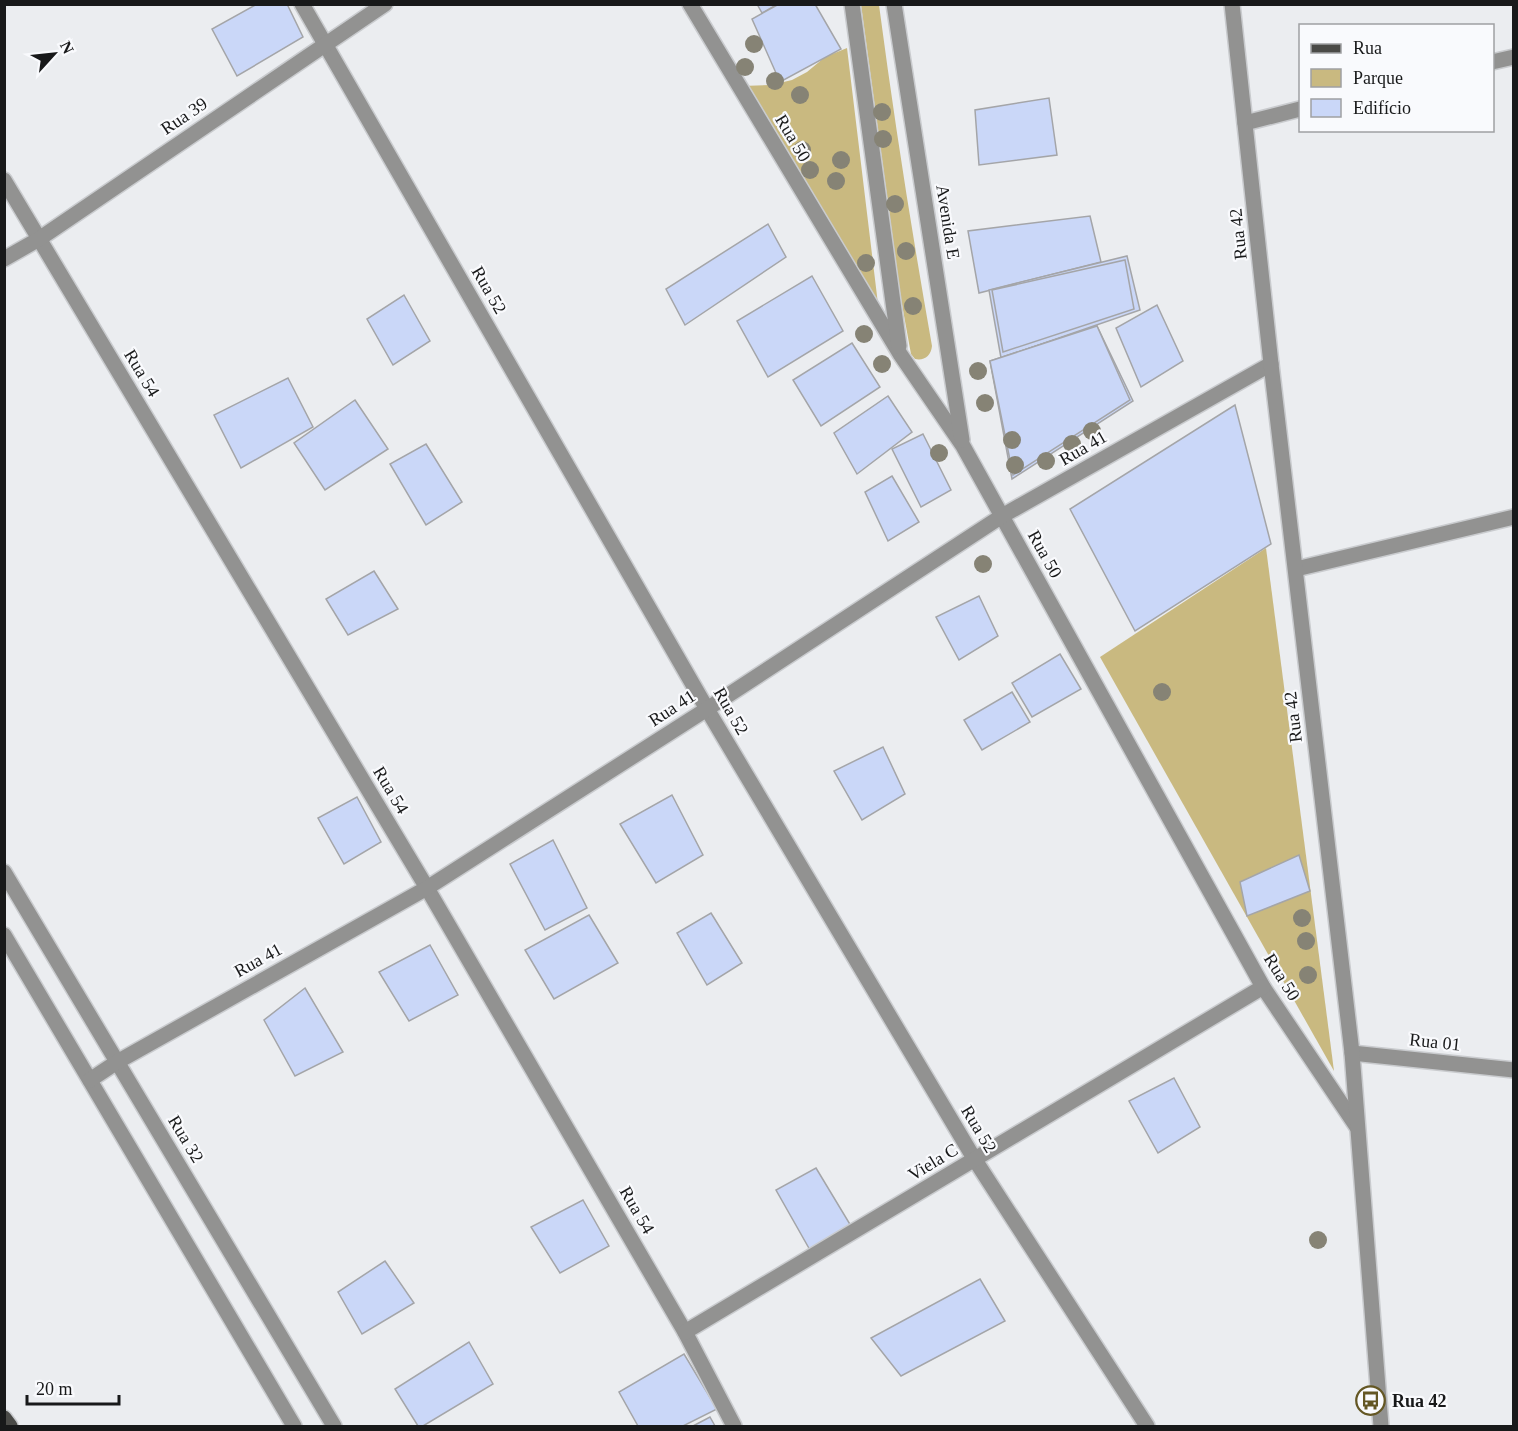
<svg xmlns="http://www.w3.org/2000/svg" width="1518" height="1431" font-family="'Times New Roman',serif">
	<style>
		.green { fill: #c9b980 }
		.building { fill: #cad7f8; stroke: #a4a5a8; stroke-width: 1.5 }
		.lines { fill: none; stroke-linecap: round; stroke-linejoin: round }
		.minor-casing { stroke: #c9cbce; stroke-width: 18 }
		.tertiary-casing { stroke: #c9cbce; stroke-width: 18 }
		.primary-casing { stroke: #c9cbce; stroke-width: 18 }
		.minor { stroke: #929291; stroke-width: 15 }
		.tertiary { stroke: #929291; stroke-width: 15 }
		.primary { stroke: #4a4a47; stroke-width: 15 }
		.tree { fill: #868375 }
		.labels { text-anchor: middle; stroke-width: 4.5; stroke-linejoin: round; paint-order: stroke }
		.street-label { font-size: 18px; fill: #18191a; stroke: #f9fafd }
		.poi-label { font-size: 18px; font-weight: bold; fill: #18191a; stroke: #f9fafd; text-anchor: start }
	</style>
	<rect width="100%" height="100%" fill="#ebedf0"/>
	<g class="green">
		<path d="M 861,5 L 879,5 C 894,119 912,233 932,346 C 931,356 924,361 915,359 L 911,354 L 901,299 Z"/>
		<polygon points="847,48 878,304 742,86 771,85 792,80 807,72 825,57"/>
		<polygon points="1266,548 1334,1071 1100,657"/>
	</g>
	<g class="building">
		<polygon points="257,4 287,4 303,37 237,76 212,29"/>
		<polygon points="757,4 778,4 762,13"/>
		<polygon points="779,4 815,4 841,49 780,82 752,19"/>
		<polygon points="1049,98 1057,155 979,165 975,110"/>
		<polygon points="1090,216 1101,262 979,293 968,231"/>
		<polygon points="768,224 786,257 685,325 666,289"/>
		<polygon points="1127,256 1140,310 1001,358 989,290"/>
		<polygon points="1125,260 1134,309 1003,352 992,290"/>
		<polygon points="812,276 843,331 768,377 737,321"/>
		<polygon points="404,295 430,341 393,365 367,319"/>
		<polygon points="1157,305 1183,361 1141,387 1116,328"/>
		<polygon points="1097,326 1133,401 1012,479 990,361"/>
		<polygon points="1097,326 1130,400 1013,475 990,361"/>
		<polygon points="852,343 880,387 821,426 793,380"/>
		<polygon points="288,378 313,427 241,468 214,415"/>
		<polygon points="888,396 912,432 857,474 834,433"/>
		<polygon points="355,400 388,449 325,490 294,443"/>
		<polygon points="1235,405 1271,544 1135,631 1070,509"/>
		<polygon points="923,434 951,490 921,507 892,449"/>
		<polygon points="426,444 462,502 426,525 390,464"/>
		<polygon points="892,476 919,522 888,541 865,492"/>
		<polygon points="374,571 398,609 348,635 326,599"/>
		<polygon points="979,596 998,636 959,660 936,617"/>
		<polygon points="1060,654 1081,689 1032,717 1012,683"/>
		<polygon points="1012,692 1030,722 982,750 964,720"/>
		<polygon points="883,747 905,794 862,820 834,771"/>
		<polygon points="672,795 703,855 656,883 620,824"/>
		<polygon points="357,797 381,842 344,864 318,818"/>
		<polygon points="553,840 587,908 545,930 510,864"/>
		<polygon points="1299,855 1310,891 1247,916 1240,882"/>
		<polygon points="711,913 742,963 707,985 677,933"/>
		<polygon points="589,915 618,963 554,999 525,950"/>
		<polygon points="430,945 458,995 409,1021 379,972"/>
		<polygon points="305,988 343,1052 295,1076 264,1020"/>
		<polygon points="1174,1078 1200,1127 1158,1153 1129,1101"/>
		<polygon points="816,1168 851,1226 810,1250 776,1190"/>
		<polygon points="583,1200 609,1246 560,1273 531,1227"/>
		<polygon points="385,1261 414,1303 362,1334 338,1292"/>
		<polygon points="980,1279 1005,1321 901,1376 871,1338"/>
		<polygon points="469,1342 493,1384 423,1426 418,1426 395,1389"/>
		<polygon points="684,1354 717,1409 683,1426 638,1426 619,1392"/>
		<polygon points="710,1417 715,1426 693,1426"/>
	</g>
	<g class="lines">
		<defs>
			<g id="minor">
				<polyline points="302,4 707,709 975,1160 1147,1426"/>
				<polyline points="690,4 900,354 963,446 1263,987 1357,1127"/>
				<polyline points="852,4 899,346"/>
				<polyline points="894,4 962,440"/>
				<polyline points="1492,62 1514,57"/>
				<polyline points="1245,123 1300,109"/>
				<polyline points="4,180 427,888 685,1332 734,1426"/>
				<polyline points="4,259 39,239 385,4"/>
				<polyline points="1296,569 1514,517"/>
				<polyline points="4,872 334,1426"/>
				<polyline points="4,935 294,1426"/>
				<polyline points="1352,1053 1514,1070"/>
				<polyline points="90,1080 117,1062 427,888 707,709 1002,516 1271,364"/>
				<polyline points="685,1332 1263,987"/>
			</g>
			<polyline id="tertiary" points="1232,4 1271,364 1352,1053 1381,1426"/>
			<polyline id="primary" points="4,1418 10,1426"/>
		</defs>
		<use href="#minor" class="minor-casing"/>
		<use href="#tertiary" class="tertiary-casing"/>
		<use href="#primary" class="primary-casing"/>
		<use href="#minor" class="minor"/>
		<use href="#tertiary" class="tertiary"/>
		<use href="#primary" class="primary"/>
	</g>
	<g class="tree">
		<circle cx="754" cy="44" r="9"/>
		<circle cx="745" cy="67" r="9"/>
		<circle cx="775" cy="81" r="9"/>
		<circle cx="800" cy="95" r="9"/>
		<circle cx="882" cy="112" r="9"/>
		<circle cx="883" cy="139" r="9"/>
		<circle cx="802" cy="150" r="9"/>
		<circle cx="841" cy="160" r="9"/>
		<circle cx="810" cy="170" r="9"/>
		<circle cx="836" cy="181" r="9"/>
		<circle cx="895" cy="204" r="9"/>
		<circle cx="906" cy="251" r="9"/>
		<circle cx="866" cy="263" r="9"/>
		<circle cx="913" cy="306" r="9"/>
		<circle cx="864" cy="334" r="9"/>
		<circle cx="882" cy="364" r="9"/>
		<circle cx="978" cy="371" r="9"/>
		<circle cx="985" cy="403" r="9"/>
		<circle cx="1092" cy="431" r="9"/>
		<circle cx="1012" cy="440" r="9"/>
		<circle cx="1072" cy="444" r="9"/>
		<circle cx="939" cy="453" r="9"/>
		<circle cx="1046" cy="461" r="9"/>
		<circle cx="1015" cy="465" r="9"/>
		<circle cx="983" cy="564" r="9"/>
		<circle cx="1162" cy="692" r="9"/>
		<circle cx="1302" cy="918" r="9"/>
		<circle cx="1306" cy="941" r="9"/>
		<circle cx="1308" cy="975" r="9"/>
		<circle cx="1318" cy="1240" r="9"/>
	</g>
	<defs>
		<symbol id="bus-ring" viewBox="-11 -11 22 22"><circle r="9.5" fill="#f9fafd" stroke="#645724" stroke-width="1.5"/><path d="M-5-6H5V4H4V6H2V4H-2V6H-4V4H-5ZM-3.5-4V0h7V-4ZM-3.5 1.2v1.5H-2V1.2ZM2 1.2v1.5H3.5V1.2Z" fill="#645724"/></symbol>
	</defs>
	<g fill-rule="evenodd">
		<use href="#bus-ring" x="1354" y="1384" width="33" height="33"/>
	</g>
	<g class="labels">
		<g class="street-label">
			<text transform="translate(184 116) rotate(-34)" y="6">Rua 39</text>
			<text transform="translate(793 138) rotate(59)" y="6">Rua 50</text>
			<text transform="translate(948 222) rotate(81)" y="6">Avenida E</text>
			<text transform="translate(1238 234) rotate(-96)" y="6">Rua 42</text>
			<text transform="translate(489 290) rotate(60)" y="6">Rua 52</text>
			<text transform="translate(142 373) rotate(59)" y="6">Rua 54</text>
			<text transform="translate(1083 448) rotate(-30)" y="6">Rua 41</text>
			<text transform="translate(1045 554) rotate(61)" y="6">Rua 50</text>
			<text transform="translate(672 708) rotate(-33)" y="6">Rua 41</text>
			<text transform="translate(731 711) rotate(60)" y="6">Rua 52</text>
			<text transform="translate(1293 717) rotate(-97)" y="6">Rua 42</text>
			<text transform="translate(391 790) rotate(59)" y="6">Rua 54</text>
			<text transform="translate(258 960) rotate(-29)" y="6">Rua 41</text>
			<text transform="translate(1282 977) rotate(58)" y="6">Rua 50</text>
			<text transform="translate(1435 1042) rotate(6)" y="6">Rua 01</text>
			<text transform="translate(979 1129) rotate(59)" y="6">Rua 52</text>
			<text transform="translate(186 1139) rotate(59)" y="6">Rua 32</text>
			<text transform="translate(933 1162) rotate(-31)" y="6">Viela C</text>
			<text transform="translate(637 1210) rotate(60)" y="6">Rua 54</text>
		</g>
		<g class="poi-label">
			<text x="1392" y="1407">Rua 42</text>
		</g>
	</g>
	<rect width="1518" height="1431" fill="none" stroke="#18191a" stroke-width="12"/>
	<rect x="1299" y="24" width="195" height="108" fill="#f9fafd" stroke="#9fa0a2" stroke-width="1.5"/>
	<rect x="1311" y="44" width="30" height="9" fill="#4a4a47" stroke="#9fa0a2" stroke-width="1.5"/>
	<text x="1353" y="54" font-size="18" fill="#18191a">Rua</text>
	<rect x="1311" y="69" width="30" height="18" fill="#c9b980" stroke="#9fa0a2" stroke-width="1.5"/>
	<text x="1353" y="84" font-size="18" fill="#18191a">Parque</text>
	<rect x="1311" y="99" width="30" height="18" fill="#cad7f8" stroke="#9fa0a2" stroke-width="1.5"/>
	<text x="1353" y="114" font-size="18" fill="#18191a">Edifício</text>
	<g transform="translate(54 54) rotate(63)" stroke="#f9fafd" stroke-width="4.5" paint-order="stroke">
	<path d="M0-4.5L10 22L0 15L-10 22Z" fill="#18191a"/>
	<text y="-9" font-size="16" font-weight="bold" text-anchor="middle" fill="#18191a">N</text>
	</g>
	<path d="M27 1395v9h92v-9" fill="none" stroke="#18191a" stroke-width="3"/>
	<text x="36" y="1395" font-size="18" fill="#18191a" stroke="#f9fafd" stroke-width="4.5" paint-order="stroke">20 m</text>
</svg>
